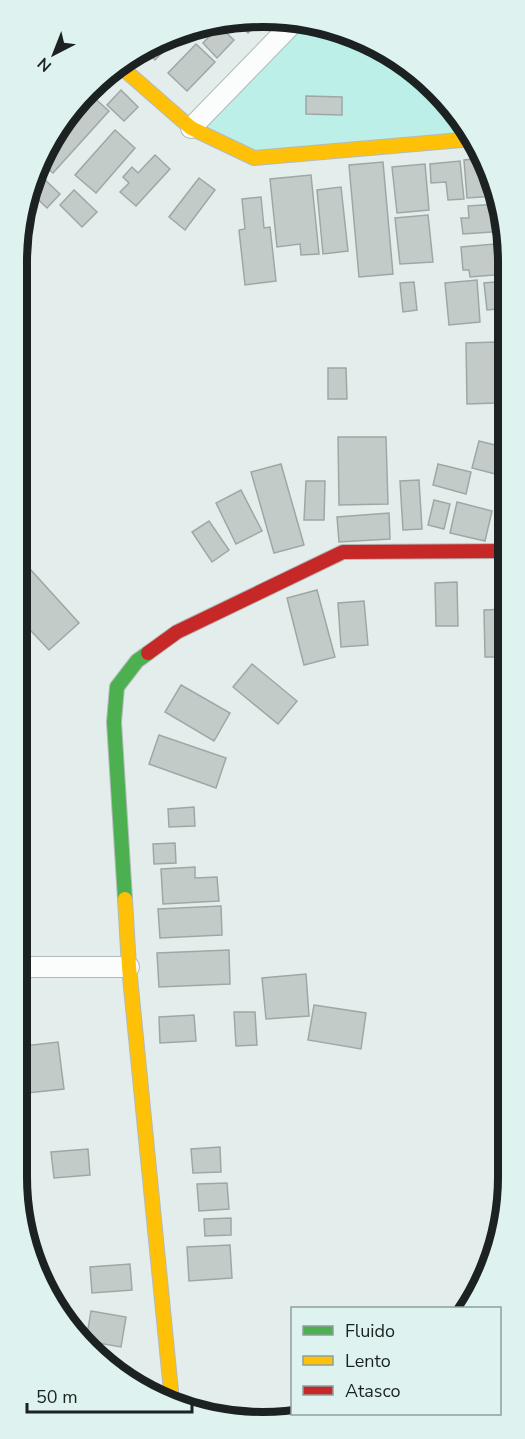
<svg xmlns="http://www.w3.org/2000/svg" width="525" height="1439" font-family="'Nunito Sans',sans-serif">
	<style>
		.green { fill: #bbefe7 }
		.building { fill: #c3cbc9; stroke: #9fa7a6; stroke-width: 1.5 }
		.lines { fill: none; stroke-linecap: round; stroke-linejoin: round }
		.street-casing { stroke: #b3bbb9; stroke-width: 22 }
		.fast-casing { stroke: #b3bbb9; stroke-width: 16 }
		.slow-casing { stroke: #b3bbb9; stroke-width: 16 }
		.jam-casing { stroke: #b3bbb9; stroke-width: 16 }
		.street { stroke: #fbfcfc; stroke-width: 20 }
		.fast { stroke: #4caf50; stroke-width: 14 }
		.slow { stroke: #ffc107; stroke-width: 14 }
		.jam { stroke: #c62828; stroke-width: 14 }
		.rim { fill: none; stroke: #1b2221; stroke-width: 8 }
	</style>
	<rect width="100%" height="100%" fill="#e3eeec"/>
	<polygon class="green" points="293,23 326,25 399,58 448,101 473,139 254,158 191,128"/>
	<g class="building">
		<polygon points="233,19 260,21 248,33"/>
		<polygon points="219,26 234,40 217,58 203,43"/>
		<polygon points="177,37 155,60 143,48"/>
		<polygon points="196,44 215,62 187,91 168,73"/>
		<polygon points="121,90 138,107 124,121 107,105"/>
		<polygon points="91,95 109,111 53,173 42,164 59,130"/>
		<polygon points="306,96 342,97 342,115 306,114"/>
		<polygon points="115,130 135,148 96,193 75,175"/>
		<polygon points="155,155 170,169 136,206 120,192 129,183 123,177 132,167 138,173"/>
		<polygon points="484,158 496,196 467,198 464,160"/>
		<polygon points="460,161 464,199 448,200 446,182 431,183 430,164"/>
		<polygon points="383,162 393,274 359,277 349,165"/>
		<polygon points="425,164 429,210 397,213 392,167"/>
		<polygon points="311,175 319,254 301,255 300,244 277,247 270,179"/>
		<polygon points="42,177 60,194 47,208 29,191"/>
		<polygon points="199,178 215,190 185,230 169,217"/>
		<polygon points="341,187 348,251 323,254 317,190"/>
		<polygon points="74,190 97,212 82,227 60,205"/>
		<polygon points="261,197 264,228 270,227 276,281 245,285 239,230 245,229 242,199"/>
		<polygon points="498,204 506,231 463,234 461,218 469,218 468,206"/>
		<polygon points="428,215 433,262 400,264 395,218"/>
		<polygon points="506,243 506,274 470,277 469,270 463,270 461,247"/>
		<polygon points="477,280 480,322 449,325 445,283"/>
		<polygon points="506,281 507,308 487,310 484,283"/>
		<polygon points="414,282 417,310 403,312 400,283"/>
		<polygon points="495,342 496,403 467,404 466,343"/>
		<polygon points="328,368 346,368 347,399 328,399"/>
		<polygon points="338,437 386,437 388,504 339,505"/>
		<polygon points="479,441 507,448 507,477 472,468"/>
		<polygon points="281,464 304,545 274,553 251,472"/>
		<polygon points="438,464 471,472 466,494 433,485"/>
		<polygon points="419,480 422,529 403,530 400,481"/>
		<polygon points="306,481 325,481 324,520 304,520"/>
		<polygon points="241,490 262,531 236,544 216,503"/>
		<polygon points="434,500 450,504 444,529 428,525"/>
		<polygon points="457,502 492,511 485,541 450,533"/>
		<polygon points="389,513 390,539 339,542 337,517"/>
		<polygon points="209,521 229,550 212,562 192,532"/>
		<polygon points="20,558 79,623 49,650 16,615 16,561"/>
		<polygon points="457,582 458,626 436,626 435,583"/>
		<polygon points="317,590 335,657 304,665 287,598"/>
		<polygon points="364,601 368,645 341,647 338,603"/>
		<polygon points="507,609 507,657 485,657 484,610"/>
		<polygon points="252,664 297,701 278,724 233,687"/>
		<rect x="499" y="681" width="8" height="33"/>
		<polygon points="181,685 230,713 214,741 165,712"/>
		<polygon points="159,735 226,758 216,788 149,764"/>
		<polygon points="194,807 195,826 169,827 168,809"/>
		<polygon points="175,843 176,863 154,864 153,844"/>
		<polygon points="195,867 195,878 217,877 219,901 163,904 161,869"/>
		<polygon points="221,906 222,935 160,938 158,909"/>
		<polygon points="229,950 230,984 159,987 157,953"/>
		<polygon points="306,974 309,1016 266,1019 262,978"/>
		<polygon points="314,1005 366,1013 361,1049 308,1040"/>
		<polygon points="234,1012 255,1012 257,1045 236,1046"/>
		<polygon points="194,1015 196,1041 160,1043 159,1017"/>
		<polygon points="58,1042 64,1089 18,1094 16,1047"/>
		<polygon points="220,1147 221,1172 193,1173 191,1149"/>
		<polygon points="88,1149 90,1175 54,1178 51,1152"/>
		<polygon points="227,1183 229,1209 199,1211 197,1184"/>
		<polygon points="231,1218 231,1235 205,1236 204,1219"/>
		<polygon points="230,1245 232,1278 189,1281 187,1247"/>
		<polygon points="130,1264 132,1290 92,1293 90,1267"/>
		<polygon points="91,1311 126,1317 121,1347 86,1341"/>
	</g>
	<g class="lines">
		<defs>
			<g id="street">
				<polyline points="191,128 293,23"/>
				<polyline points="16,967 129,967"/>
			</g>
			<polyline id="fast" points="125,899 114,722 117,687 137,661 148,653"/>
			<g id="slow">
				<polyline points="120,66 191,128 254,158 473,139"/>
				<polyline points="125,899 129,967 172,1401"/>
			</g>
			<polyline id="jam" points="148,653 177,632 343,552 507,551"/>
		</defs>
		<use href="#street" class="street-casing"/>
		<use href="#fast" class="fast-casing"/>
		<use href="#slow" class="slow-casing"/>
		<use href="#jam" class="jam-casing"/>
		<use href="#street" class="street"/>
		<use href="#fast" class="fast"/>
		<use href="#slow" class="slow"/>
		<use href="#jam" class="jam"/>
	</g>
	<path d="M0 0H525V1439H0ZM262 27H263A235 235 0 0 1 498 262V1177A235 235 0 0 1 263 1412H262A235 235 0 0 1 27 1177V262A235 235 0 0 1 262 27Z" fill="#def3ef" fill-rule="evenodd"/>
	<path class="rim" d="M262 27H263A235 235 0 0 1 498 262V1177A235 235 0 0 1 263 1412H262A235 235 0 0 1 27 1177V262A235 235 0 0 1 262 27Z"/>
	<rect x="291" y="1307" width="210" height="108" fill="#def3ef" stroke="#909f9d" stroke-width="1.5"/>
	<rect x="303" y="1326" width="30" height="9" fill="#4caf50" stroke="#909f9d" stroke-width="1.5"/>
	<text x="345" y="1337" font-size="18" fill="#1b2221">Fluido</text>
	<rect x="303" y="1356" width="30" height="9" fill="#ffc107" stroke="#909f9d" stroke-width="1.5"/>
	<text x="345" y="1367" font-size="18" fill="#1b2221">Lento</text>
	<rect x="303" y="1386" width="30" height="9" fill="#c62828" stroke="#909f9d" stroke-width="1.5"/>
	<text x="345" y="1397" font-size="18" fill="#1b2221">Atasco</text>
	<g transform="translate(54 54) rotate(222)" stroke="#def3ef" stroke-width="4.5" paint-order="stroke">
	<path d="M0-4.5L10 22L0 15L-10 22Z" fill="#1b2221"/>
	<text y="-9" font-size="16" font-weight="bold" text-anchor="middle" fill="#1b2221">N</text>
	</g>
	<path d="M27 1403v9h165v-9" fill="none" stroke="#1b2221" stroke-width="3"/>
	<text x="36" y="1403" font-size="18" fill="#1b2221" stroke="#def3ef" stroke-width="4.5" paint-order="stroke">50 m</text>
</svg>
